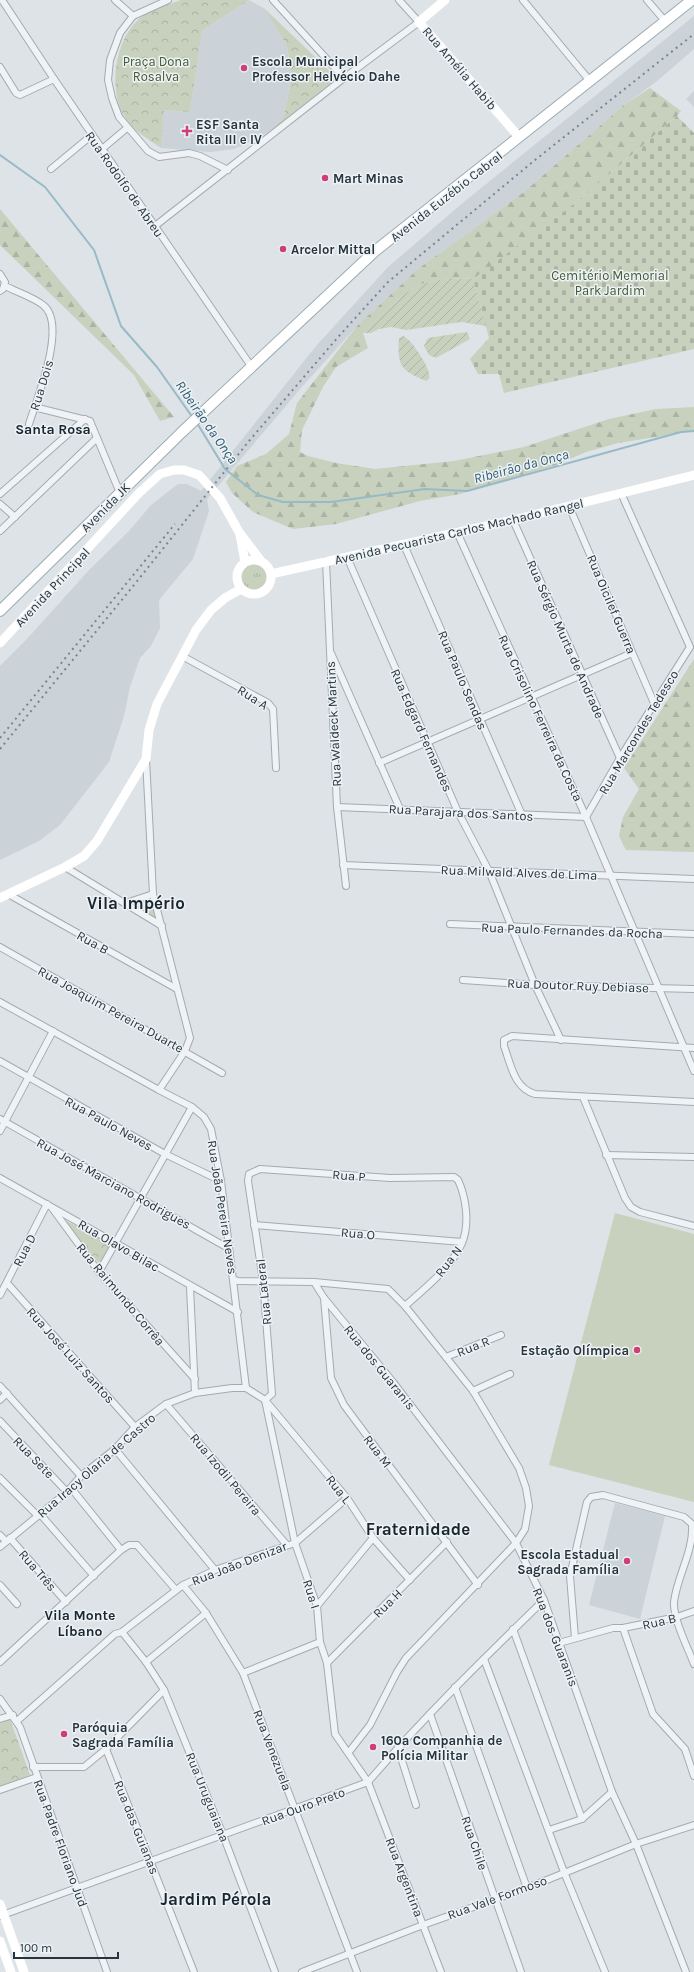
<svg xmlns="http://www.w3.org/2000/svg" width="694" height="1972" font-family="Karla,sans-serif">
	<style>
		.built { fill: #cbd3d9 }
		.grass { fill: url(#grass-tufts) }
		.forest { fill: url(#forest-firs) }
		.cemetery { fill: url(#cemetery-stones) }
		.park { fill: url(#park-crowns) }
		.garden { fill: url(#garden-furrows) }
		.pitch { fill: #c7d1be }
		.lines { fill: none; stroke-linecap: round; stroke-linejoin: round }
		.stream { stroke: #98bac8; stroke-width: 2 }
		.street-casing { stroke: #a3abb1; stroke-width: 8 }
		.primary-casing { stroke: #9dabb3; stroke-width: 12 }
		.street { stroke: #f0f3f6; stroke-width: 6 }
		.secondary { stroke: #fff; stroke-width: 9 }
		.primary { stroke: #fff; stroke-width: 10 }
		.rail { stroke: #778691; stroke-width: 2; stroke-dasharray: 2 4; stroke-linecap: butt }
		.poi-dot { fill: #ce4075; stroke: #edf2f5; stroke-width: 1.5 }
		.labels { text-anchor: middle; stroke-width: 3; stroke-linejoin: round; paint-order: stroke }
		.park-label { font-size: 13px; fill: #435a34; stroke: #edf2f5 }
		.poi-label { font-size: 13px; font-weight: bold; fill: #27343e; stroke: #edf2f5; text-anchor: start }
		.street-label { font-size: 13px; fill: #27343e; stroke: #edf2f5 }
		.water-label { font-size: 14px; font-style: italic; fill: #315c72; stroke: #edf2f5 }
		.neighbourhood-label { font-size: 14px; font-weight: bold; fill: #19252f; stroke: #edf2f5 }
		.district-label { font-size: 17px; font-weight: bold; fill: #19252f; stroke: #edf2f5 }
	</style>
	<defs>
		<pattern id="grass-tufts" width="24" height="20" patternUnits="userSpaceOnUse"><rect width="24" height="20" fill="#c7d1be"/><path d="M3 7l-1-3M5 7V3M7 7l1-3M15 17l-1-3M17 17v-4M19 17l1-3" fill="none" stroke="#abb4a4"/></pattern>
		<pattern id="forest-firs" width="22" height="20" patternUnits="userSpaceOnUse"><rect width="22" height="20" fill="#c7d1be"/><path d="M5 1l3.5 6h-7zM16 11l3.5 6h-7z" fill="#abb4a4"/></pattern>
		<pattern id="cemetery-stones" width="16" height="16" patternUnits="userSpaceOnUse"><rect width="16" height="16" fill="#c7d1be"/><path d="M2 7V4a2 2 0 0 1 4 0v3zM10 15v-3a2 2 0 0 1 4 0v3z" fill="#abb4a4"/></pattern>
		<pattern id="park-crowns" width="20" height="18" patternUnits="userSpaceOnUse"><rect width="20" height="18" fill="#c7d1be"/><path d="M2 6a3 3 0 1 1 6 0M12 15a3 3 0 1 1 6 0" fill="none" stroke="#abb4a4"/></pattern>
		<pattern id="garden-furrows" width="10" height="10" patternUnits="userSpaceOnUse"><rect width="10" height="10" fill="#c7d1be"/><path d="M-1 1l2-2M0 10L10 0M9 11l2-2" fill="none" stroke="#abb4a4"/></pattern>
	</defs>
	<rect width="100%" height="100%" fill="#dde3e7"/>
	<g class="built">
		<polygon points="249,0 265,9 287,46 292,76 284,116 273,129 259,138 234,149 211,152 161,148 164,110 190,112 202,31"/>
		<polygon points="694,16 694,49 656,82 624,105 524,192 418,269 357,326 301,388 207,499 209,511 193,559 159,600 160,628 151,646 140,658 130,687 124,716 109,762 60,825 39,841 0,860 0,666 26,640 90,569 129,531 151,505 178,484 187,484 201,491 316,346 388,267 465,201"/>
		<polygon points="694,91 694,107 686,99"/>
		<polygon points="615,1503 665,1516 640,1619 589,1605"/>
	</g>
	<g class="grass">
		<circle cx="254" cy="577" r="14"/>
		<polygon points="153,896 159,921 129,904"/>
	</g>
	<g class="forest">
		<polygon points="650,88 681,111 677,116 578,201 491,267 473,279 448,278 424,283 402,295 363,333 368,348 336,367 323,387 302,430 300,452 308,456 336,463 375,469 454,461 524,447 609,419 656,409 694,407 694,431 618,443 586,452 556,465 460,494 420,501 336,524 293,529 253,512 232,493 226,482 237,466 266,454 289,434 297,403 357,326 418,269 524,192 624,105"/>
		<polygon points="0,209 174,417 160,421 134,375 0,245"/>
		<polygon points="694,659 694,852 626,850 619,836 623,817 639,789 624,768"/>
	</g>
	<polygon class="cemetery" points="677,116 694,133 694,349 504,393 499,374 478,374 470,359 489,338 473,279 578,201"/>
	<g class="park">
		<path d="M 181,0 L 249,0 L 202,31 L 190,112 L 164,110 L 161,148 C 148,139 132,130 124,116 C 108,88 115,40 139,19 C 149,9 168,5 181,0 Z"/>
		<polygon points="265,9 337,78 273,129 284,116 292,76 287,46"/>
		<polygon points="64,1220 113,1243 100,1265"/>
		<polygon points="10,1719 30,1775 0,1787 0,1723"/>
	</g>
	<g class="garden">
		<polygon points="448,278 473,279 486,326 461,322 406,330 391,327 379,329 371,333 363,333 402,295 424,283"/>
		<polygon points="467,332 470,339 436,358 429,355 424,346 428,338"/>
		<path d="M 403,336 C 411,338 433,372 429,379 L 426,381 C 401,370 397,367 399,338 Z"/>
	</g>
	<polygon class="pitch" points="615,1213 694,1234 694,1502 549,1465"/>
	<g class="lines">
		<g class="stream">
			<polyline points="0,155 45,187 94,250 121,326 157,367 193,418"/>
			<polyline points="197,423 225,469 258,495 283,502 331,502 425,489 467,491 681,432 694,431"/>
		</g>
		<defs>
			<g id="street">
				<polyline points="2,0 54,79 251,366"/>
				<polyline points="115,0 133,16"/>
				<polyline points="168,0 133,16 120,33 110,60 108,80 112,98 119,117 148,151 159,157 189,153 200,156 228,170"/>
				<polyline points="273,0 344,78"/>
				<polyline points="523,0 590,81"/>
				<polyline points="647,0 665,21"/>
				<polyline points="0,67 16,93 20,95 54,79"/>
				<polyline points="102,149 127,128"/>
				<polyline points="51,169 92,135"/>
				<polyline points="155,226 344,78 419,22 399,0"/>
				<polyline points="0,274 5,282 3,289 0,291"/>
				<path d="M 5,286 C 17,292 33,297 43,305 C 68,324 37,398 29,424"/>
				<polyline points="34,407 90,421 120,493"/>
				<polyline points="0,494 85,419"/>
				<polyline points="0,504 15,517"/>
				<polyline points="569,506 654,703"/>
				<polyline points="513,520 620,758"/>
				<polyline points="0,531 97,438"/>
				<polyline points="457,532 586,817 694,1071"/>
				<polyline points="404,545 522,815"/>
				<polyline points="347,557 458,812 489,871 535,985 561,1040"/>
				<polyline points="326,561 337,807 346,886"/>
				<polyline points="331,653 400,809"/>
				<polyline points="182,656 268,703 273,709 276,768"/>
				<polyline points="146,759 153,894 190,1038 185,1051 159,1090"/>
				<polyline points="379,763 632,653"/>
				<polyline points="337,807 586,817 620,758 690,647 621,493"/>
				<polyline points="343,865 694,879"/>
				<polyline points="65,867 162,926"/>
				<polyline points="8,894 177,989"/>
				<polyline points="126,903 153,894"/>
				<polyline points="450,924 694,934"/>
				<polyline points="0,947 222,1073"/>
				<polyline points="463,980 535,985 694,989"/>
				<polyline points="0,1002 159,1090 192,1107 204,1117 211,1129 221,1181 246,1388"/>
				<path d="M 694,1048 L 512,1036 L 504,1040 L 504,1046 C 511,1065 514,1088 535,1094 L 694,1102"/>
				<polyline points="0,1061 165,1154 221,1181"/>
				<polyline points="583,1097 625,1198 631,1207 640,1212 694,1226"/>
				<polyline points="0,1119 228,1248"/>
				<polyline points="0,1131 53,1031"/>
				<polyline points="606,1155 694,1157"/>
				<polyline points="0,1178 238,1312"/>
				<polyline points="52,1208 99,1272 195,1379"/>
				<polyline points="254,1225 462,1242"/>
				<polyline points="99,1272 192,1107"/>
				<polyline points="234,1280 238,1281 314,1282 388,1289 405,1306 473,1391 519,1468 526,1488 529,1506 525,1529 516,1543 406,1658 397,1672 370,1725 349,1752"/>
				<polyline points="314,1282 324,1298 393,1382 516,1543 544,1600 612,1792 636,1844 686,1972"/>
				<polyline points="7,1283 135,1427"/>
				<polyline points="190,1287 195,1393"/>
				<polyline points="0,1295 47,1204"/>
				<polyline points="324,1298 331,1378 344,1405 478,1585"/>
				<polyline points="446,1357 501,1335"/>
				<polyline points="0,1386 81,1476"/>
				<polyline points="473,1391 510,1374"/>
				<polyline points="0,1400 7,1393"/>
				<polyline points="265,1400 295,1543 317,1606 320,1642 327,1663 335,1734 368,1782 441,1972"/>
				<path d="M 265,1400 L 272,1394 L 263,1281 L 248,1181 L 249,1174 L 260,1169 L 390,1178 L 454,1177 L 458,1180 C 466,1197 470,1224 462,1243 C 452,1267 424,1289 405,1306"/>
				<polyline points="166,1404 286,1544"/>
				<polyline points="0,1421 67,1492"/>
				<polyline points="115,1449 215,1570"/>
				<polyline points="0,1478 38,1516"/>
				<polyline points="71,1488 121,1550"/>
				<polyline points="41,1515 94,1576"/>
				<polyline points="0,1535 6,1541"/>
				<polyline points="10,1538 66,1602"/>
				<polyline points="0,1547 67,1492 81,1476 115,1449 135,1427 166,1404 195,1393 232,1388 246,1388 265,1400 347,1498 373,1538 410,1580"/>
				<polyline points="0,1585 17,1604"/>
				<polyline points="183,1585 206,1613 243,1673 357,1972"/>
				<polyline points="317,1606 373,1538"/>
				<polyline points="623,1628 653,1714 685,1749 694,1776"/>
				<polyline points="513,1629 582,1819"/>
				<polyline points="122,1632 146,1662 164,1690 223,1835 275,1972"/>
				<path d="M 575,1638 L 570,1576 L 587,1502 L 591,1497 L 603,1495 L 684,1517 L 692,1524 C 694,1551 677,1576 674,1602 C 673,1619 688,1648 694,1664"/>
				<polyline points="559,1643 613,1628 623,1628 677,1617 694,1611"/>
				<polyline points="484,1659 564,1872 605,1972"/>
				<polyline points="0,1662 121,1550 129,1545 137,1545 176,1590"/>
				<polyline points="146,1662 206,1613"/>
				<polyline points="327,1663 447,1542"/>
				<polyline points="243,1673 320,1642"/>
				<polyline points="455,1687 527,1888"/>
				<polyline points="0,1699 20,1727 107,1972"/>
				<polyline points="430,1714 521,1972"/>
				<polyline points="0,1719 13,1715"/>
				<polyline points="17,1721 115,1634 122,1632 183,1585 215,1570 295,1543 347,1498"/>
				<polyline points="398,1748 416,1805"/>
				<polyline points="106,1749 194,1972"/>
				<polyline points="33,1767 84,1767 106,1749 164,1690"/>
				<polyline points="0,1790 37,1777"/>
				<polyline points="549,1830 582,1819 612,1792"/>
				<path d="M 0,1916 L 368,1782 C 423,1718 483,1659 544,1600"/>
				<polyline points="302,1972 423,1925 527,1888 636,1844 694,1825"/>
			</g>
			<polyline id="primary" points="0,611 182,432 375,251 692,0"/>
		</defs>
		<use href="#street" class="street-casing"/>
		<use href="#primary" class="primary-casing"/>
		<use href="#street" class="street"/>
		<g class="secondary">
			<polyline points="445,0 419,22 519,137"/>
			<polyline points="240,535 245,562"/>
			<circle cx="254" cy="577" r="17"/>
			<polyline points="271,574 513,520 694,475"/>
			<polyline points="0,643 139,493 160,474 174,470 184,470 199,475 220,498 239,532 261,561"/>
			<polyline points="0,898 65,867 84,856 97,841 146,759 149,730 157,704 196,630 211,610 225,598 241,589"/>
			<polyline points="0,1904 24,1972"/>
			<polyline points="0,1941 11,1972"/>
		</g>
		<use href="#primary" class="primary"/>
		<g class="rail">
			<polyline points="0,738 175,524"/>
			<polyline points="0,749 134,585 249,441 339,336 388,282 535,160 694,34"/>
		</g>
	</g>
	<g class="poi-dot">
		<circle cx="244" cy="68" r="4"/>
		<path d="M185 125h4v4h4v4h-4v4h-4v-4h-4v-4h4z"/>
		<circle cx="325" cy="178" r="4"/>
		<circle cx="283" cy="249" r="4"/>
		<circle cx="637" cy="1350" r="4"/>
		<circle cx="627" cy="1561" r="4"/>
		<circle cx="64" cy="1734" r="4"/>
		<circle cx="373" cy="1747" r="4"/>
	</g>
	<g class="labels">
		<g class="park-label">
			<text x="156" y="66">Praça Dona<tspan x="156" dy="15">Rosalva</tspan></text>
			<text x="610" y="280">Cemitério Memorial<tspan x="610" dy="15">Park Jardim</tspan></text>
		</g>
		<g class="poi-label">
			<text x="252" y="66">Escola Municipal<tspan x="252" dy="15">Professor Helvécio Dahe</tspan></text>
			<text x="196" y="129">ESF Santa<tspan x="196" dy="15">Rita III e IV</tspan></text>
			<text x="333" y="183">Mart Minas</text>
			<text x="291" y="254">Arcelor Mittal</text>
			<text x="629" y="1355" text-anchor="end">Estação Olímpica</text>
			<text x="619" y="1559" text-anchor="end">Escola Estadual<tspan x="619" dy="15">Sagrada Família</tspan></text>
			<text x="72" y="1732">Paróquia<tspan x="72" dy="15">Sagrada Família</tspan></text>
			<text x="381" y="1745">160ª Companhia de<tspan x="381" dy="15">Polícia Militar</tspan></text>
		</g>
		<g class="street-label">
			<text transform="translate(460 68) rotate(49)" y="5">Rua Amélia Habib</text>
			<text transform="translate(125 184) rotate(55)" y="5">Rua Rodolfo de Abreu</text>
			<text transform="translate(446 196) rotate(-38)" y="5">Avenida Euzébio Cabral</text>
			<text transform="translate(41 385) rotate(-73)" y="5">Rua Dois</text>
			<text transform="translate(105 507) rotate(-45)" y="5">Avenida JK</text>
			<text transform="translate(459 531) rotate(-13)" y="5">Avenida Pecuarista Carlos Machado Rangel</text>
			<text transform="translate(52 587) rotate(-47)" y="5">Avenida Principal</text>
			<text transform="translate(612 604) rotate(67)" y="5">Rua Oicilef Guerra</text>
			<text transform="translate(566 639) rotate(66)" y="5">Rua Sérgio Murta de Andrade</text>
			<text transform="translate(463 680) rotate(67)" y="5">Rua Paulo Sendas</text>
			<text transform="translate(253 697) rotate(32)" y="5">Rua A</text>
			<text transform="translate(541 718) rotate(65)" y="5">Rua Crisolino Ferreira da Costa</text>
			<text transform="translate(333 724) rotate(-93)" y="5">Rua Waldeck Martins</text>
			<text transform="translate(422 730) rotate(66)" y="5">Rua Edgard Fernandes</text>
			<text transform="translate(638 732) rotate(-59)" y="5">Rua Marcondes Tedesco</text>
			<text transform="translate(461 812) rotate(3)" y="5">Rua Parajara dos Santos</text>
			<text transform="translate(519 872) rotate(2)" y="5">Rua Milwald Alves de Lima</text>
			<text transform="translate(572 930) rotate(2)" y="5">Rua Paulo Fernandes da Rocha</text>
			<text transform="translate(93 942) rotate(29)" y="5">Rua B</text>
			<text transform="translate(578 985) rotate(2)" y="5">Rua Doutor Ruy Debiase</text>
			<text transform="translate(111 1009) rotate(29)" y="5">Rua Joaquim Pereira Duarte</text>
			<text transform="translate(109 1123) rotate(29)" y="5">Rua Paulo Neves</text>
			<text transform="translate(349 1175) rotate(4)" y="5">Rua P</text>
			<text transform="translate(114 1183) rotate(29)" y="5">Rua José Marciano Rodrigues</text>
			<text transform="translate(223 1207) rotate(81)" y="5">Rua João Pereira Neves</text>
			<text transform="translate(358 1233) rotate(5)" y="5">Rua O</text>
			<text transform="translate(119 1245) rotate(30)" y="5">Rua Olavo Bilac</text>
			<text transform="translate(24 1250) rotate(-63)" y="5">Rua D</text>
			<text transform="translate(448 1261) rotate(-53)" y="5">Rua N</text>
			<text transform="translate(263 1292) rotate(-96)" y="5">Rua Lateral</text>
			<text transform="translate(121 1294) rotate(50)" y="5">Rua Raimundo Corrêa</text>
			<text transform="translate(473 1346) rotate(-22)" y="5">Rua R</text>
			<text transform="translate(71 1355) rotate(48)" y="5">Rua José Luiz Santos</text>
			<text transform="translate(380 1367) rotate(51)" y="5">Rua dos Guaranis</text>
			<text transform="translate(378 1451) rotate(53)" y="5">Rua M</text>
			<text transform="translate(34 1457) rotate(46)" y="5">Rua Sete</text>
			<text transform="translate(96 1465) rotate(-41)" y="5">Rua Iracy Olaria de Castro</text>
			<text transform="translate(226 1474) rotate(50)" y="5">Rua Izodil Pereira</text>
			<text transform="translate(339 1489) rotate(52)" y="5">Rua L</text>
			<text transform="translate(239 1563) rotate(-21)" y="5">Rua João Denizar</text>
			<text transform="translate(38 1570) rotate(49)" y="5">Rua Três</text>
			<text transform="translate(312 1594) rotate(73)" y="5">Rua I</text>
			<text transform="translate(387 1603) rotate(-45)" y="5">Rua H</text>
			<text transform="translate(659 1621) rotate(-13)" y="5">Rua B</text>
			<text transform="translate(556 1637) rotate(69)" y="5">Rua dos Guaranis</text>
			<text transform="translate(273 1750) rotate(69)" y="5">Rua Venezuela</text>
			<text transform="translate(208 1797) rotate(68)" y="5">Rua Uruguaiana</text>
			<text transform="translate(303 1806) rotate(-20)" y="5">Rua Ouro Preto</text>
			<text transform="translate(137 1827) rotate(68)" y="5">Rua das Guianas</text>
			<text transform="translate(61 1843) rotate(70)" y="5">Rua Padre Floriano Jud</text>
			<text transform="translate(475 1843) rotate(71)" y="5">Rua Chile</text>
			<text transform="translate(405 1877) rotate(69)" y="5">Rua Argentina</text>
			<text transform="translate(497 1897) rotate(-20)" y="5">Rua Vale Formoso</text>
		</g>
		<g class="water-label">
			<text transform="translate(207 422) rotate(55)" y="5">Ribeirão da Onça</text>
			<text transform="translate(521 466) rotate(-15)" y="5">Ribeirão da Onça</text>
		</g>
		<g class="neighbourhood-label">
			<text x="53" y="434">Santa Rosa</text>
			<text x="80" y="1620">Vila Monte<tspan x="80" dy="16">Líbano</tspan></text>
		</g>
		<g class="district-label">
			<text x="136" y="909">Vila Império</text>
			<text x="418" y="1535">Fraternidade</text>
			<text x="216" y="1905">Jardim Pérola</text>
		</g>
	</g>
	<path d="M14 1952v6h104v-6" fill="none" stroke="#27343e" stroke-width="2"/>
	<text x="20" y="1952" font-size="12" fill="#27343e" stroke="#edf2f5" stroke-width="3" paint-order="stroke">100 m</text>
</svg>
